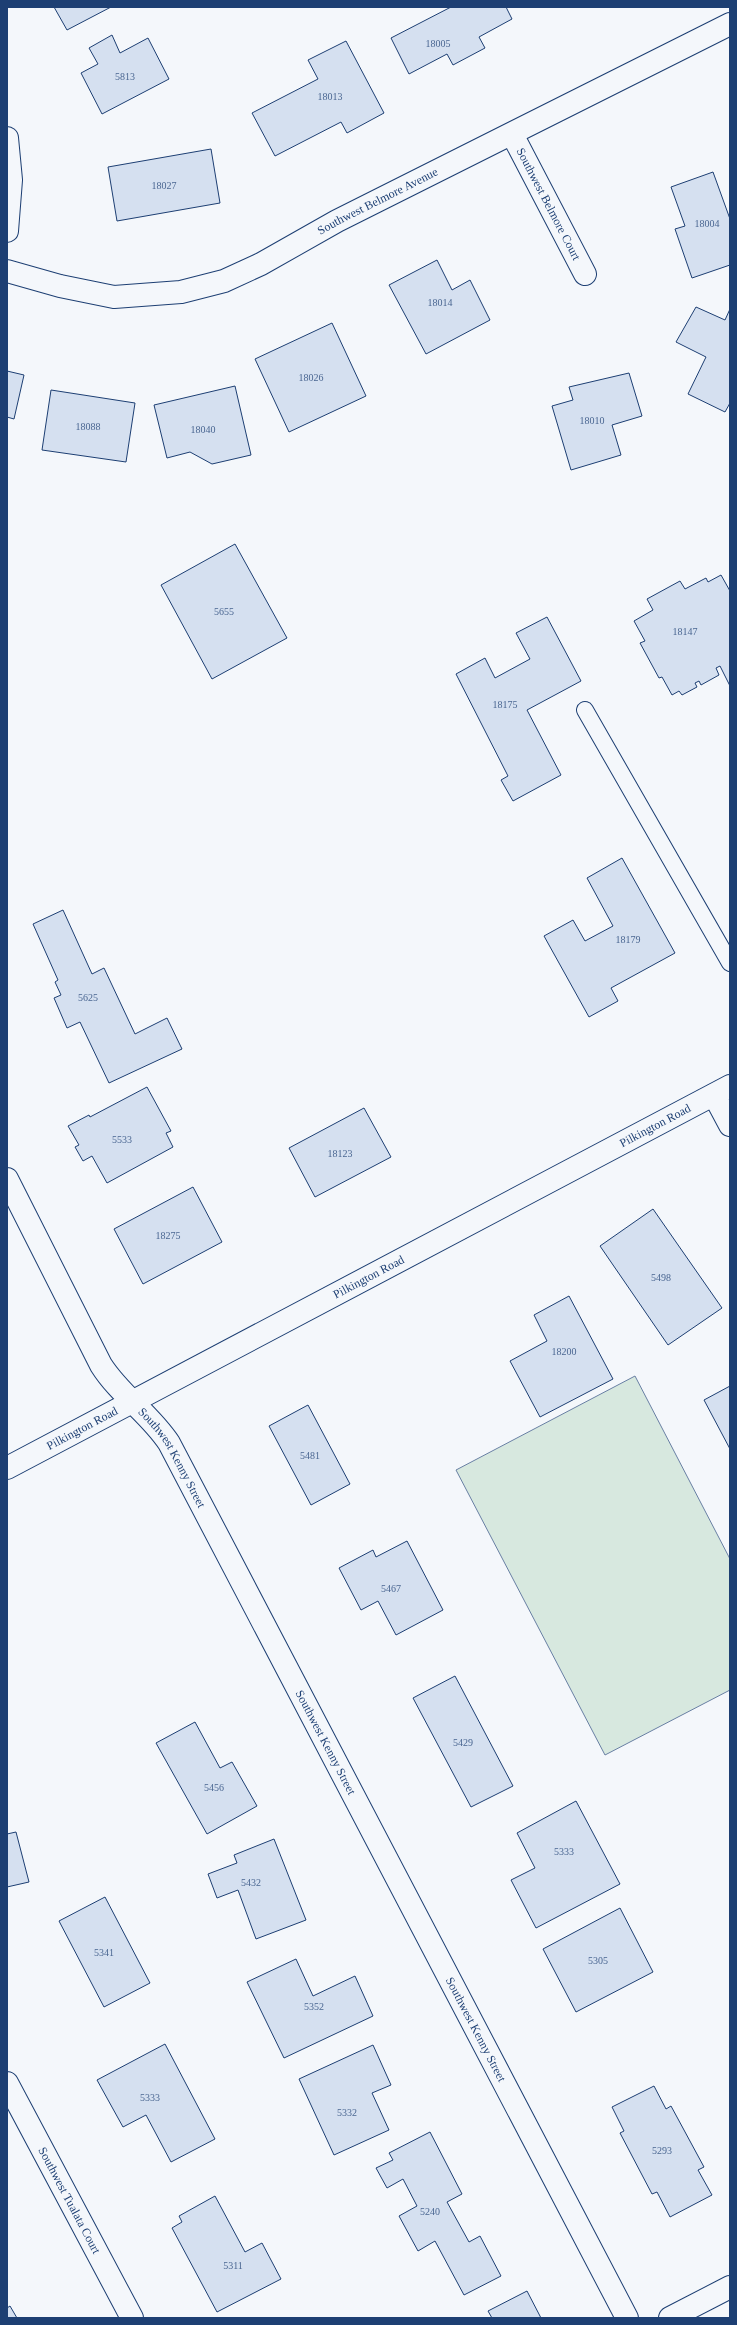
<svg xmlns="http://www.w3.org/2000/svg" width="737" height="2325" font-family="'Times New Roman',serif">
	<style>
		.green { fill: #d7e8df; stroke: #687fa3 }
		.building { fill: #d5e0f0; stroke: #1d3f73 }
		.lines { fill: none; stroke-linecap: round; stroke-linejoin: round }
		.service-casing { stroke: #1d3f73; stroke-width: 18 }
		.minor-casing { stroke: #1d3f73; stroke-width: 24 }
		.tertiary-casing { stroke: #1d3f73; stroke-width: 24 }
		.service { stroke: #f4f7fb; stroke-width: 16 }
		.minor { stroke: #f4f7fb; stroke-width: 22 }
		.tertiary { stroke: #f4f7fb; stroke-width: 22 }
		.labels { text-anchor: middle; stroke-width: 3; stroke-linejoin: round; paint-order: stroke }
		.number-label { font-size: 10px; fill: #4b6792 }
		.street-label { font-size: 12px; fill: #1d3f73; stroke: #f4f7fb }
	</style>
	<rect width="100%" height="100%" fill="#f4f7fb"/>
	<polygon class="green" points="635,1376 730,1559 730,1690 605,1755 456,1470"/>
	<g class="building">
		<polygon points="54,7 111,7 67,30"/>
		<polygon points="451,7 506,7 512,19 479,37 485,48 453,65 447,54 409,74 391,38"/>
		<polygon points="112,35 120,53 148,38 169,79 102,114 81,73 98,64 89,48"/>
		<polygon points="346,41 384,113 347,133 341,122 275,156 252,113 318,79 308,60"/>
		<polygon points="211,149 220,203 117,221 108,167"/>
		<polygon points="713,172 730,219 730,265 692,278 675,229 685,226 671,187"/>
		<polygon points="437,260 452,290 470,280 490,320 426,354 389,285"/>
		<polygon points="696,307 725,320 730,309 730,403 725,412 688,394 706,357 676,342"/>
		<polygon points="332,323 366,396 289,432 255,359"/>
		<polygon points="7,371 24,375 14,419 7,417"/>
		<polygon points="629,373 642,416 612,425 621,455 571,470 552,406 573,400 569,387"/>
		<polygon points="235,386 251,455 212,464 190,452 167,458 154,405"/>
		<polygon points="51,390 135,403 126,462 42,450"/>
		<polygon points="235,544 287,638 212,679 161,585"/>
		<polygon points="721,575 730,591 730,686 720,666 716,668 719,675 701,685 699,681 695,683 697,687 682,695 679,691 672,695 662,677 659,678 640,643 645,641 634,621 653,610 647,599 680,581 685,589 706,578 708,582"/>
		<polygon points="547,617 581,681 527,710 561,775 513,801 501,780 508,776 456,674 485,658 495,678 530,659 516,633"/>
		<polygon points="622,858 675,953 611,988 618,1001 589,1017 544,936 573,920 585,941 613,926 587,878"/>
		<polygon points="63,910 92,974 104,968 135,1034 167,1018 182,1049 109,1083 80,1022 67,1028 54,998 61,995 55,982 58,980 33,924"/>
		<polygon points="147,1087 171,1131 166,1133 173,1147 107,1183 92,1156 83,1161 75,1147 79,1145 68,1126 89,1115 90,1117"/>
		<polygon points="364,1108 391,1157 315,1197 289,1148"/>
		<polygon points="193,1187 222,1242 143,1284 114,1229"/>
		<polygon points="653,1209 722,1308 668,1345 600,1246"/>
		<polygon points="569,1296 613,1379 540,1417 510,1361 547,1341 534,1315"/>
		<polygon points="730,1386 730,1449 704,1400"/>
		<polygon points="308,1405 350,1484 311,1505 269,1426"/>
		<polygon points="407,1541 443,1610 396,1635 378,1601 361,1610 339,1568 373,1550 376,1557"/>
		<polygon points="455,1676 513,1786 471,1807 413,1698"/>
		<polygon points="195,1722 220,1768 232,1762 257,1806 207,1834 156,1743"/>
		<polygon points="576,1801 620,1884 536,1928 511,1880 535,1868 517,1833"/>
		<polygon points="16,1832 29,1882 7,1887 7,1834"/>
		<polygon points="274,1839 306,1920 256,1939 238,1890 217,1898 208,1874 237,1863 234,1855"/>
		<polygon points="105,1897 150,1983 104,2007 59,1921"/>
		<polygon points="620,1908 653,1972 576,2012 543,1949"/>
		<polygon points="296,1959 313,1996 355,1976 373,2016 284,2058 247,1982"/>
		<polygon points="165,2044 215,2139 171,2162 146,2115 123,2127 97,2080"/>
		<polygon points="373,2045 391,2085 372,2093 389,2130 334,2155 299,2079"/>
		<polygon points="654,2086 666,2109 671,2106 704,2167 698,2170 712,2195 670,2217 657,2192 652,2194 620,2133 624,2131 612,2107"/>
		<polygon points="430,2132 462,2194 447,2202 469,2242 480,2236 501,2276 464,2295 435,2241 418,2251 399,2216 417,2206 403,2179 387,2188 376,2168 393,2160 389,2153"/>
		<polygon points="215,2196 245,2252 262,2243 281,2279 217,2312 172,2228 182,2222 179,2216"/>
		<polygon points="527,2291 541,2318 492,2318 488,2311"/>
		<polygon points="10,2306 17,2318 7,2318 7,2308"/>
	</g>
	<g class="lines">
		<defs>
			<polyline id="service" points="585,710 730,963"/>
			<g id="minor">
				<path id="s1" d="M 512,134 L 585,274"/>
				<polyline points="7,138 11,180 7,231"/>
				<path id="s2" d="M 7,271 L 60,286 L 114,297 L 181,292 L 224,281 L 261,264 L 337,221 L 730,24"/>
				<polyline points="714,1095 730,1125"/>
				<path id="s3" d="M 7,1179 L 101,1365 C 120,1395 150,1414 169,1443 L 627,2318"/>
				<path id="s4" d="M 7,2083 L 132,2318"/>
				<polyline points="670,2318 730,2287"/>
			</g>
			<g id="tertiary">
				<path id="s5" d="M 7,1468 L 730,1086"/>
			</g>
		</defs>
		<use href="#service" class="service-casing"/>
		<use href="#minor" class="minor-casing"/>
		<use href="#tertiary" class="tertiary-casing"/>
		<use href="#service" class="service"/>
		<use href="#minor" class="minor"/>
		<use href="#tertiary" class="tertiary"/>
	</g>
	<g class="labels">
		<g class="number-label">
			<text x="438" y="47">18005</text>
			<text x="125" y="80">5813</text>
			<text x="330" y="100">18013</text>
			<text x="164" y="189">18027</text>
			<text x="707" y="227">18004</text>
			<text x="440" y="306">18014</text>
			<text x="311" y="381">18026</text>
			<text x="592" y="424">18010</text>
			<text x="88" y="430">18088</text>
			<text x="203" y="433">18040</text>
			<text x="224" y="615">5655</text>
			<text x="685" y="635">18147</text>
			<text x="505" y="708">18175</text>
			<text x="628" y="943">18179</text>
			<text x="88" y="1001">5625</text>
			<text x="122" y="1143">5533</text>
			<text x="340" y="1157">18123</text>
			<text x="168" y="1239">18275</text>
			<text x="661" y="1281">5498</text>
			<text x="564" y="1355">18200</text>
			<text x="310" y="1459">5481</text>
			<text x="391" y="1592">5467</text>
			<text x="463" y="1746">5429</text>
			<text x="214" y="1791">5456</text>
			<text x="564" y="1855">5333</text>
			<text x="251" y="1886">5432</text>
			<text x="104" y="1956">5341</text>
			<text x="598" y="1964">5305</text>
			<text x="314" y="2010">5352</text>
			<text x="150" y="2101">5333</text>
			<text x="347" y="2116">5332</text>
			<text x="662" y="2154">5293</text>
			<text x="430" y="2215">5240</text>
			<text x="233" y="2269">5311</text>
		</g>
		<g class="street-label">
			<text dy="4" stroke="none"><textPath href="#s2" startOffset="395">Southwest Belmore Avenue</textPath></text>
			<text dy="4" stroke="none"><textPath href="#s1" startOffset="79">Southwest Belmore Court</textPath></text>
			<text dy="4" stroke="none"><textPath href="#s5" startOffset="733">Pilkington Road</textPath></text>
			<text dy="4" stroke="none"><textPath href="#s5" startOffset="409">Pilkington Road</textPath></text>
			<text dy="4" stroke="none"><textPath href="#s5" startOffset="85">Pilkington Road</textPath></text>
			<text dy="4" stroke="none"><textPath href="#s3" startOffset="326">Southwest Kenny Street</textPath></text>
			<text dy="4" stroke="none"><textPath href="#s3" startOffset="650">Southwest Kenny Street</textPath></text>
			<text dy="4" stroke="none"><textPath href="#s3" startOffset="974">Southwest Kenny Street</textPath></text>
			<text dy="4" stroke="none"><textPath href="#s4" startOffset="133">Southwest Tualata Court</textPath></text>
		</g>
	</g>
	<rect width="737" height="2325" fill="none" stroke="#1d3f73" stroke-width="16"/>
</svg>
